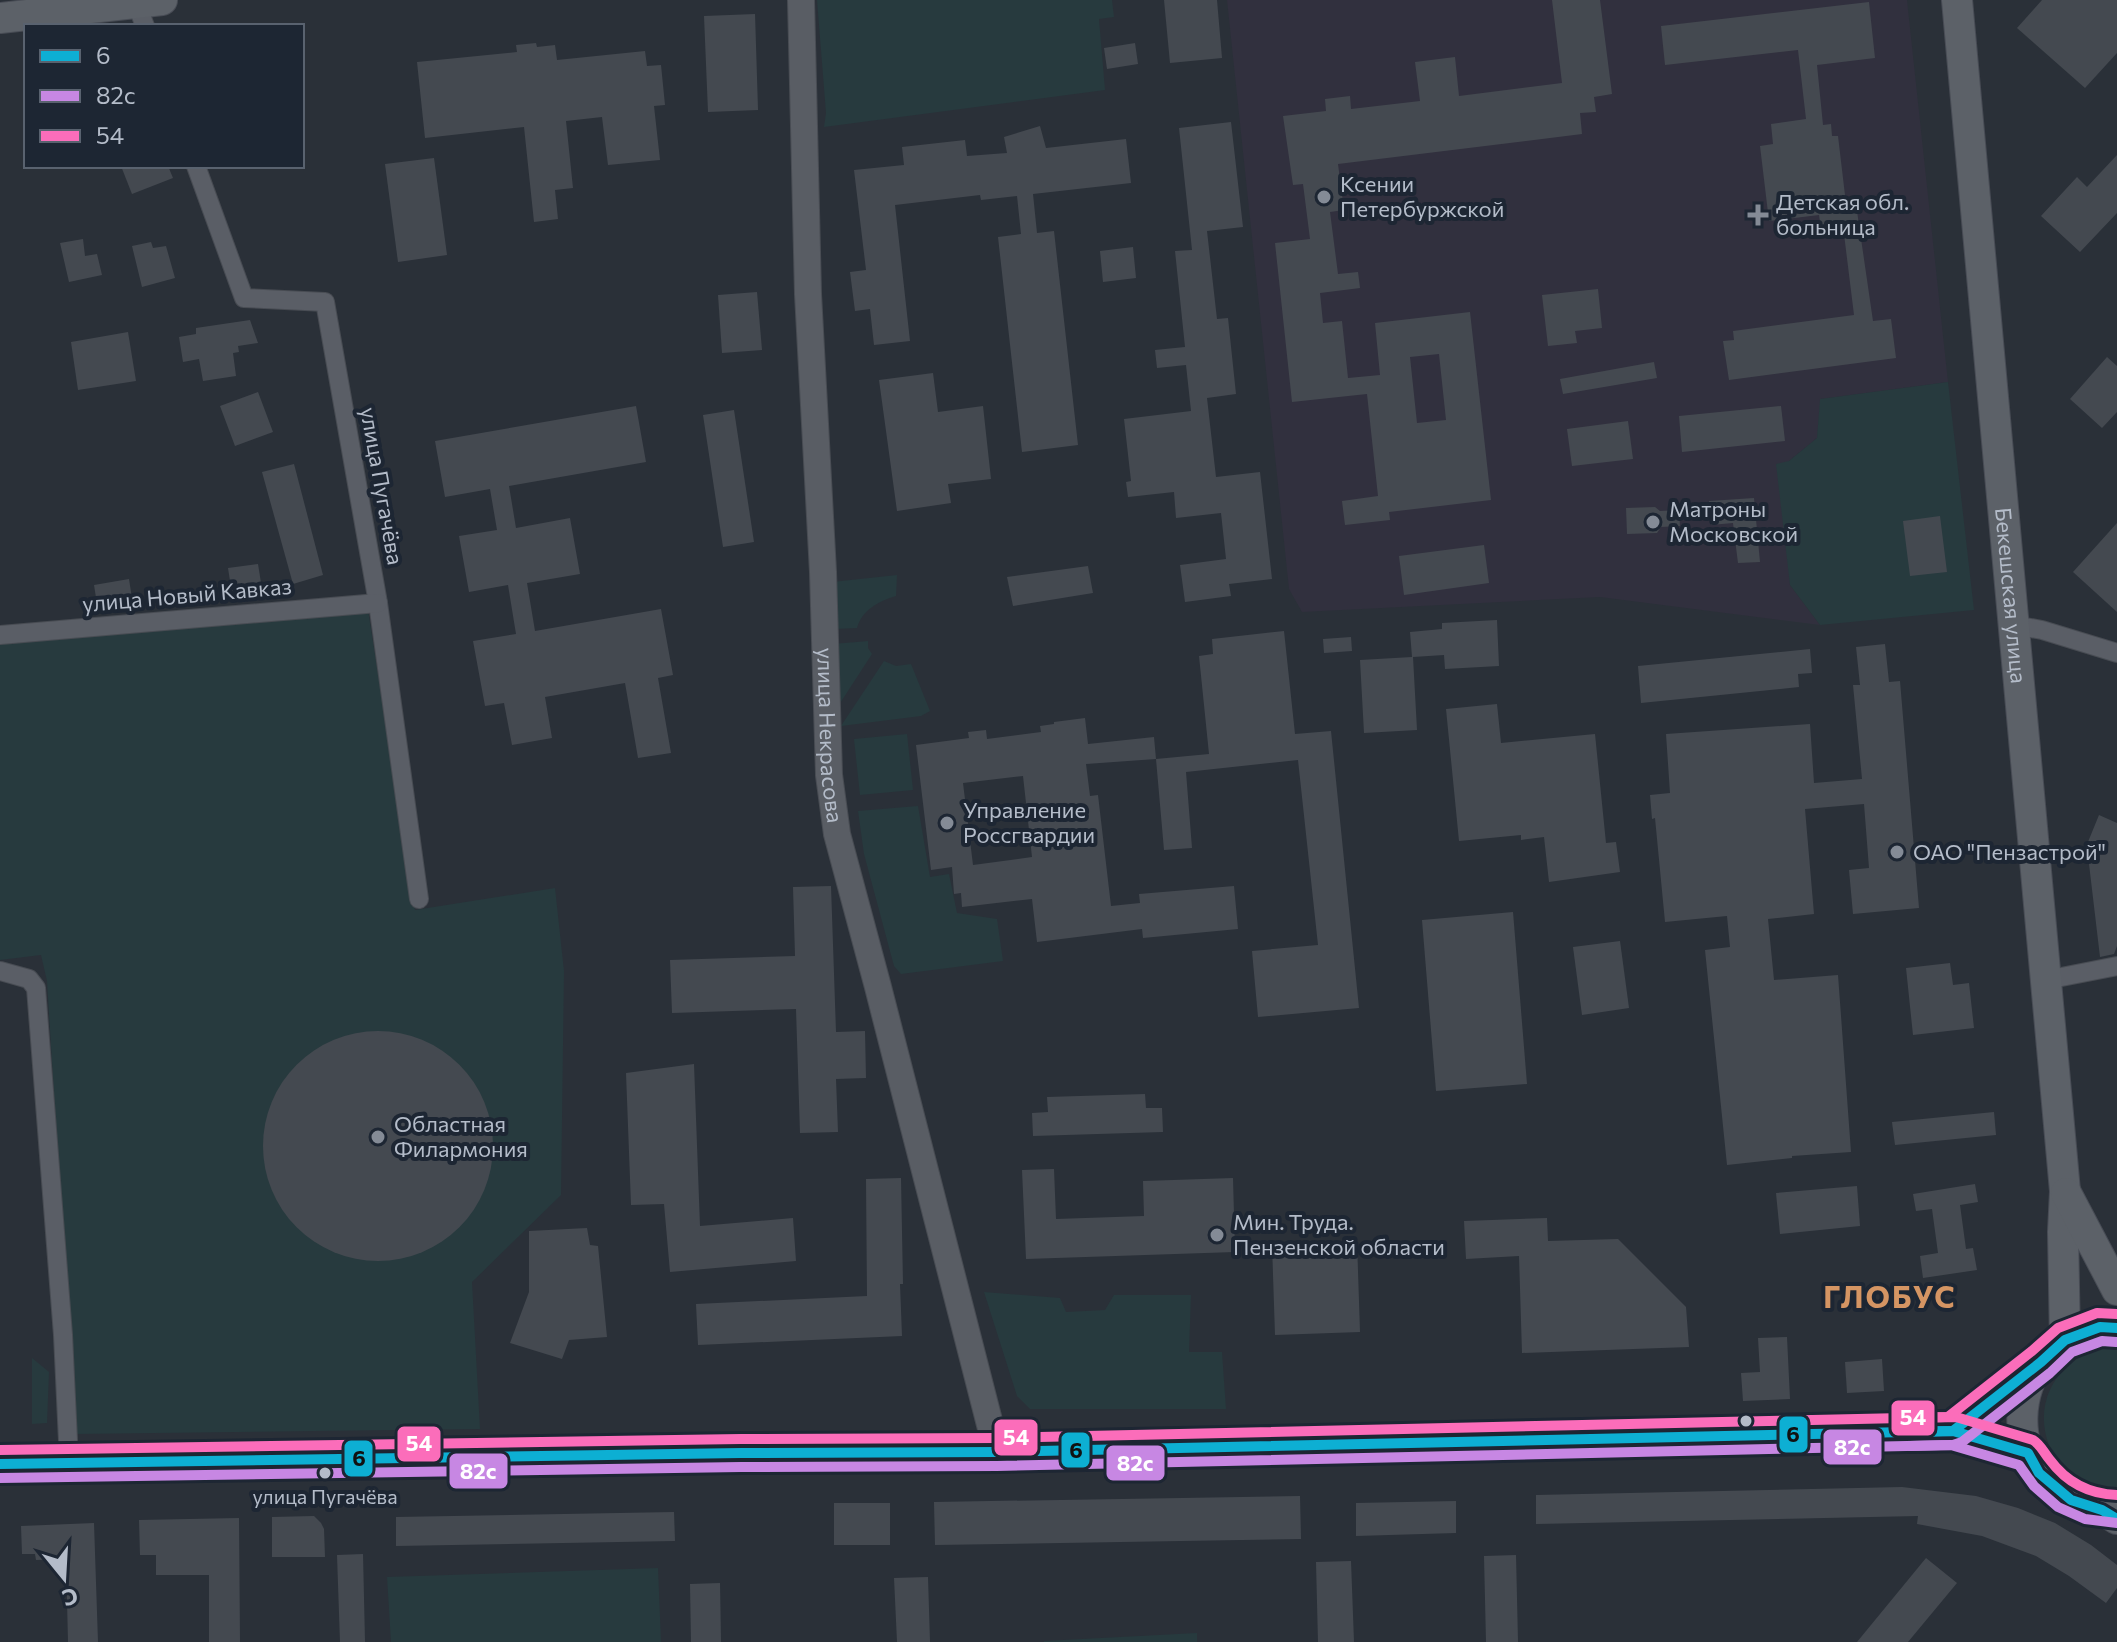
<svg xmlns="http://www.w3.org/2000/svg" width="2117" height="1642" font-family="Commissioner,sans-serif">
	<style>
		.medical { fill: #31303e }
		.green { fill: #273a3e }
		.building { fill: #444950; fill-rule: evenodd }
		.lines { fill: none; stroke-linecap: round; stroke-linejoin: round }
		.street-casing { stroke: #484c53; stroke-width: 20 }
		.secondary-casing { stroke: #484c53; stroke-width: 28 }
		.primary-casing { stroke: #484c55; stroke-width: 32 }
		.street { stroke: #5a5e66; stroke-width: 18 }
		.secondary { stroke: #595d64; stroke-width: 26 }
		.primary { stroke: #5c6168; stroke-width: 30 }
		.bus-1-casing { stroke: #1d2633; stroke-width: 16 }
		.bus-2-casing { stroke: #1d2633; stroke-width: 16 }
		.bus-3-casing { stroke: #1d2633; stroke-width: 16 }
		.bus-1 { stroke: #0dafd3; stroke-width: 10 }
		.bus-2 { stroke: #c787e3; stroke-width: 10 }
		.bus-3 { stroke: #fb6dba; stroke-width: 10 }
		.poi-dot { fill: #848b96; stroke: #1d2633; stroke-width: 3 }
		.bus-dot { fill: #b4bcc9; stroke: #1d2633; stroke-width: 3 }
		.labels { text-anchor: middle; stroke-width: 8; stroke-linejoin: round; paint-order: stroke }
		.bus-label { font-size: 20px; fill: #b4bcc9; stroke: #1d2633 }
		.poi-label { font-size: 22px; fill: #b4bcc9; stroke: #1d2633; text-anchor: start }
		.street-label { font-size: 22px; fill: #b4bcc9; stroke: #1d2633 }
		.district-label { font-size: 30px; font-weight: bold; letter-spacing: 2px; fill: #d59563; stroke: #1d2633 }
		.line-badge { stroke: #1d2633; stroke-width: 3 }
		.badge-label { font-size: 22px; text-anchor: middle; font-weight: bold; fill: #fff }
		.pale-badge-label { font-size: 22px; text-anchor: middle; font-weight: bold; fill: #111 }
	</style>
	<rect width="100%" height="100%" fill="#2a3038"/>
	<polygon class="medical" points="1227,0 1907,0 1948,382 1821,399 1817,438 1789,461 1790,585 1820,625 1600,597 1302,612 1289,589"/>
	<g class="green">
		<polygon points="817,0 1112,0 1114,17 1099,19 1105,90 824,127 826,113"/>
		<polygon points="1948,382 1974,610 1820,625 1790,585 1776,464 1789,461 1817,438 1820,399"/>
		<path d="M 897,575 L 896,596 C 879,601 862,610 857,628 L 833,629 L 832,582 Z"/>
		<polygon points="368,610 415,910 555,888 564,971 561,1195 472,1282 480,1429 75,1434 47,981 41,955 0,960 0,638"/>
		<polygon points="868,641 868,648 872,654 833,714 833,644"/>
		<polygon points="884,661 896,666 911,664 930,711 921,716 841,726"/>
		<polygon points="907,734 913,790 860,795 854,739"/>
		<polygon points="918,806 930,877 949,874 957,913 997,919 1003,961 901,974 894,966 864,854 858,811"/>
		<polygon points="984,1292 1060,1298 1066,1312 1105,1310 1114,1295 1191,1295 1189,1352 1222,1352 1226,1409 1030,1409 1017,1396"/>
		<path d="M 2102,1348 L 2117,1348 L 2117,1490 C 2050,1492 2018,1408 2069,1365 C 2079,1356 2090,1352 2102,1348 Z"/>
		<polygon points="32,1358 49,1372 47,1423 32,1424"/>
		<polygon points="658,1568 661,1642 391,1642 387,1577"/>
		<polygon points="1197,1633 1197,1642 1044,1642 1044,1641"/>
	</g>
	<g class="building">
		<polygon points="1164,0 1217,0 1222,58 1170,63"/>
		<path d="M 1552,0 L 1600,0 L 1612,94 L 1594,97 L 1596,112 L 1580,113 L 1582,134 L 1338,164 L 1344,210 L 1330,212 L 1338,274 L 1358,272 L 1360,288 L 1320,293 L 1323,323 L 1342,321 L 1348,378 L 1380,375 L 1375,323 L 1470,312 L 1491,500 L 1389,512 L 1390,520 L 1345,525 L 1342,501 L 1378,496 L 1367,394 L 1292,402 L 1275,243 L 1310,239 L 1303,184 L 1293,185 L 1283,116 L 1326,111 L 1325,99 L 1350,96 L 1351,109 L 1420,101 L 1415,62 L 1455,57 L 1459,96 L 1562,83 ZM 1439,354 L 1446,420 L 1417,423 L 1410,357 Z"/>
		<polygon points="2042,0 2117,0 2117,53 2085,88 2017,28"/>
		<polygon points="1869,2 1875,58 1817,65 1823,125 1831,124 1832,136 1838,136 1847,212 1857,211 1873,321 1891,319 1896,358 1729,380 1723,341 1734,340 1733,331 1854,315 1844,234 1822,236 1819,215 1769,221 1760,146 1773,144 1771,124 1806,119 1798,50 1665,65 1661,26"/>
		<polygon points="755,14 758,110 708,112 704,16"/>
		<polygon points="536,43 537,47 555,45 557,60 645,51 647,66 661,65 665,105 654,106 660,160 608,165 602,117 566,121 573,188 555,190 558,219 534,222 524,127 425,138 417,62 517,52 516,45"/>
		<polygon points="1135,43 1138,64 1107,69 1104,48"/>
		<polygon points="1231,122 1243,227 1207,231 1217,319 1228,318 1236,394 1207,398 1216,477 1260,472 1272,579 1229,584 1231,596 1185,602 1180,565 1226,559 1221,513 1176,518 1174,492 1128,497 1126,482 1131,481 1124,419 1191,411 1186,365 1157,368 1155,350 1185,347 1175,251 1192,250 1179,128"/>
		<polygon points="1040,126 1046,148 1126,139 1131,183 1033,194 1037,233 1054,231 1078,445 1022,452 998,237 1021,234 1017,196 981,200 980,195 895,205 910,341 874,345 870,309 855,311 850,272 866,270 854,170 904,165 902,147 965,140 967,156 1007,153 1004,137"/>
		<polygon points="2117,155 2117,213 2080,252 2041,216 2077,177 2087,187"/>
		<polygon points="434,158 447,255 398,262 385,164"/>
		<polygon points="121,166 168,166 173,178 132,194"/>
		<polygon points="83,239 85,256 97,254 102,275 69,282 60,243"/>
		<polygon points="151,242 153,248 166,246 175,278 142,287 132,246"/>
		<polygon points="1133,247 1136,278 1103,282 1100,251"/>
		<polygon points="1598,289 1602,328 1575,331 1577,343 1548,346 1542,295"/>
		<polygon points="757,292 762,350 722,353 718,295"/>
		<polygon points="250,320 258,343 238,346 239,352 233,353 236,376 203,381 199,359 183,362 179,337 196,334 196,328"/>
		<polygon points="128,332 136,381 78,390 71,342"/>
		<polygon points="2107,357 2117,366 2117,412 2102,428 2070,399"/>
		<polygon points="1654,362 1657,378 1563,394 1560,379"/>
		<polygon points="933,373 938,412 983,406 991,479 948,484 951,503 897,511 879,380"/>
		<polygon points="258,392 273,432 235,446 220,406"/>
		<polygon points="636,406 646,462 509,486 516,528 570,518 580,574 527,583 535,631 661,609 673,675 658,678 671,753 638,758 625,683 545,697 552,738 512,745 504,703 485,706 473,641 516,634 508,585 469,592 459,536 497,530 490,489 445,497 435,441"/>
		<polygon points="1781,406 1785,441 1682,452 1679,416"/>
		<polygon points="734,410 754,542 723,547 703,415"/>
		<polygon points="1628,421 1633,459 1572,466 1567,429"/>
		<polygon points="294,464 323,575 293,584 262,472"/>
		<polygon points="1754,498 1760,562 1738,563 1733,523 1711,525 1709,501"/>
		<polygon points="1655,507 1660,511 1679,510 1680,526 1661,527 1657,533 1627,534 1626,508"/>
		<polygon points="1940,516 1947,572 1910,576 1903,521"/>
		<polygon points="2117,523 2117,612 2073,572"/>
		<polygon points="1484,545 1489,583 1404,595 1399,556"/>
		<polygon points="258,564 262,589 232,594 228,568"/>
		<polygon points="1088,566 1093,593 1013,606 1007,577"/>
		<polygon points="129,579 133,605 98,610 94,585"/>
		<polygon points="1497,620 1499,666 1445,669 1444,655 1413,657 1417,730 1364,733 1360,660 1412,657 1410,632 1442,629 1442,623"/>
		<polygon points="1284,631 1295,734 1331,731 1359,1008 1258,1017 1252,951 1318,945 1298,760 1186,772 1192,848 1164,850 1156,759 1209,754 1199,656 1213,654 1212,639"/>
		<polygon points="1351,637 1352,651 1324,653 1323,639"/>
		<polygon points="1885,644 1889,682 1900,681 1919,908 1853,914 1849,870 1869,868 1864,804 1805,809 1814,914 1768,919 1774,980 1838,975 1851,1152 1792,1156 1792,1158 1727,1165 1705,950 1730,947 1727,916 1665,922 1655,818 1652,819 1650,795 1670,793 1666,734 1810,724 1814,783 1862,779 1853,685 1860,685 1856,647"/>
		<polygon points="1810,649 1812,673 1798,674 1799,687 1641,703 1638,666"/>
		<polygon points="1497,704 1501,743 1595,734 1606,843 1616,842 1620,872 1549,882 1544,837 1521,840 1521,835 1459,841 1446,709"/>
		<path d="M 1085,718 L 1088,744 L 1154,737 L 1156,759 L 1086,764 L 1090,796 L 1098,795 L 1111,906 L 1140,903 L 1139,894 L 1234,886 L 1238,929 L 1143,938 L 1142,929 L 1037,942 L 1032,899 L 962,907 L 961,893 L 954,894 L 952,867 L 931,870 L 916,745 L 969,738 L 968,732 L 986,730 L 987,739 L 1041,732 L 1040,726 L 1054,724 L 1054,722 ZM 1023,776 L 1032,857 L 973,865 L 963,783 Z"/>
		<polygon points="2099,815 2117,823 2117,946 2114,954 2100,957 2089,864 2081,859"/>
		<polygon points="831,886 836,1032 865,1031 866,1078 836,1079 838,1132 800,1133 796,1009 672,1013 670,960 795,956 793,887"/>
		<polygon points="1513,912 1527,1084 1436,1091 1422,920"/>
		<polygon points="1620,941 1629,1008 1582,1015 1573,947"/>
		<polygon points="1950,963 1953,985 1969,983 1974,1028 1913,1035 1906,968"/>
		<circle cx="378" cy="1146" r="115"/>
		<polygon points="694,1064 700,1226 793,1218 796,1261 670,1272 664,1204 631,1205 626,1073"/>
		<polygon points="1145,1094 1146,1108 1162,1108 1163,1132 1033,1136 1032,1113 1048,1112 1047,1097"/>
		<polygon points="1994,1112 1996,1135 1895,1145 1892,1122"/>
		<polygon points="1054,1169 1056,1219 1144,1216 1143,1181 1233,1178 1235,1252 1026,1259 1022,1170"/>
		<polygon points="901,1178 903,1284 900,1284 902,1336 698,1345 696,1304 867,1296 866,1179"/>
		<polygon points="1975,1184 1978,1202 1960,1205 1966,1249 1973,1248 1977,1270 1923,1278 1920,1256 1938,1253 1932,1209 1916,1211 1913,1194"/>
		<polygon points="1857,1186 1860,1226 1780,1234 1776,1193"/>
		<polygon points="1547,1218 1548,1241 1618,1239 1686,1307 1689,1347 1522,1353 1519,1256 1466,1259 1464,1221"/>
		<polygon points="587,1228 590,1245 598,1246 607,1337 569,1340 562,1359 510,1343 529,1292 529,1231"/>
		<polygon points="1357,1241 1360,1332 1275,1335 1272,1244"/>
		<polygon points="1787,1337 1790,1399 1743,1401 1741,1373 1760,1372 1758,1338"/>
		<polygon points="1882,1359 1884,1391 1847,1393 1845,1362"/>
		<polygon points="1902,1487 1976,1496 2018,1508 2055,1523 2091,1545 2117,1565 2117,1588 2106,1603 2069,1576 2036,1556 1982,1536 1917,1524 1918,1516 1536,1524 1536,1495"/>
		<polygon points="1300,1496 1301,1539 935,1545 934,1502"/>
		<polygon points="1456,1501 1456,1533 1356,1536 1356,1503"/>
		<rect x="834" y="1503" width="56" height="42"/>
		<polygon points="674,1512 675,1541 396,1546 396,1517"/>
		<polygon points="314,1516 321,1523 324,1529 325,1557 272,1557 272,1517"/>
		<polygon points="239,1518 240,1642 209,1642 209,1575 156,1575 156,1555 140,1555 139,1520"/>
		<polygon points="94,1523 98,1642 68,1642 66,1559 36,1560 35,1554 22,1554 21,1526"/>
		<polygon points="363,1554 365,1642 340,1642 337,1555"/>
		<polygon points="1516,1555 1518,1642 1486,1642 1484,1556"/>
		<polygon points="1926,1558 1957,1583 1908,1642 1857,1642"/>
		<polygon points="1351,1561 1354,1642 1318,1642 1316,1562"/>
		<polygon points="928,1577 930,1642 897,1642 894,1578"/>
		<polygon points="720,1583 721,1642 691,1642 690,1584"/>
	</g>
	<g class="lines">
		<defs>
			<g id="street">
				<polyline points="135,0 145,26"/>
				<polyline points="196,166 244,298 325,302 378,603 419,899"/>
				<polyline points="2014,625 2042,630 2117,653"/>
				<polyline points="0,635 378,603"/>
				<polyline points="0,971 29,979 36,988 63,1335 69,1462"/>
				<polyline points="2046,980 2117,966"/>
			</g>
			<g id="secondary">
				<path id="s1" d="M 801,0 L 808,294 L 823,572 L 829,775 L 837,834 L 878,987 L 997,1452"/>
			</g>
			<g id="primary">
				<path id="s2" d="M 1957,0 L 2065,1191 L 2063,1232 L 2065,1340"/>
				<polyline points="0,18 162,0"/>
				<polyline points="2066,1193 2117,1290"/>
				<path d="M 2117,1328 C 2090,1327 2058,1339 2041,1362 C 2018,1392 2015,1441 2039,1472 C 2044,1479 2063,1496 2071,1500 C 2080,1505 2092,1506 2101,1509 C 2106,1512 2112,1516 2117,1519"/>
				<polyline points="1953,1431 2036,1365"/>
				<polyline points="0,1464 741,1453 997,1452 1953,1431 2028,1453"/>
			</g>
		</defs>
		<use href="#street" class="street-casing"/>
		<use href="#secondary" class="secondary-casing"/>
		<use href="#primary" class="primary-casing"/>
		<use href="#street" class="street"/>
		<use href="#secondary" class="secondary"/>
		<use href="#primary" class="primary"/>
		<defs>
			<g id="bus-1">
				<polyline points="1910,1432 1953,1431 2028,1453 2039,1473 2071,1500 2102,1510 2117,1519"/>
				<polyline points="0,1464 741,1453 997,1452 1953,1431 2041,1362 2065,1340 2100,1327 2117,1328"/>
			</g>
			<g id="bus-2">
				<polyline points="1910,1446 1951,1445 2019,1465 2034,1486 2058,1507 2085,1519 2117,1523"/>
				<polyline points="0,1478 741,1467 997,1466 1953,1445 1962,1442 2050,1373 2072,1352 2102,1341 2116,1342"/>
			</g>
			<g id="bus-3">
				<path d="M 1910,1418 L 1956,1417 L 2033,1440 C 2041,1445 2044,1453 2050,1460 C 2067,1483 2089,1494 2117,1495"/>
				<polyline points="0,1450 741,1439 997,1438 1948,1417 2032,1351 2058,1328 2097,1313 2117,1314"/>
			</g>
		</defs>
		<use href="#bus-1" class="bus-1-casing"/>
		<use href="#bus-2" class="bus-2-casing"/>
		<use href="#bus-3" class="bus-3-casing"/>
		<use href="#bus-1" class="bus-1"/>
		<use href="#bus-2" class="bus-2"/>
		<use href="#bus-3" class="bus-3"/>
	</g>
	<g class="poi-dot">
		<circle cx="1324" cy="197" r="8"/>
		<path d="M1754 203h8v8h8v8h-8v8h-8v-8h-8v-8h8z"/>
		<circle cx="1653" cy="522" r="8"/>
		<circle cx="947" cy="823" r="8"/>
		<circle cx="1897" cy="852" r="8"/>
		<circle cx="378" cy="1137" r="8"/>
		<circle cx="1217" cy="1235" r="8"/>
	</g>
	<g class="bus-dot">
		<circle cx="1746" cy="1421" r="7"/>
		<circle cx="325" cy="1473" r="7"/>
	</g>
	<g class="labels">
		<g class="bus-label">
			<text x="325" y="1504">улица Пугачёва</text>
		</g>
		<g class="poi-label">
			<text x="1340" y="192">Ксении<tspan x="1340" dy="25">Петербуржской</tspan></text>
			<text x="1776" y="210">Детская обл.<tspan x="1776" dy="25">больница</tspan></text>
			<text x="1669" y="517">Матроны<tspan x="1669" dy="25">Московской</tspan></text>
			<text x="963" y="818">Управление<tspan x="963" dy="25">Россгвардии</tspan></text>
			<text x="1913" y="860">ОАО "Пензастрой"</text>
			<text x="394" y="1132">Областная<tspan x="394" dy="25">Филармония</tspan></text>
			<text x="1233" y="1230">Мин. Труда.<tspan x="1233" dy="25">Пензенской области</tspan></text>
		</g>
		<g class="street-label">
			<text transform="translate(382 486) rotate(80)" y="8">улица Пугачёва</text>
			<text transform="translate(187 595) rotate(-5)" y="8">улица Новый Кавказ</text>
			<text dy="8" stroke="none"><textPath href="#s2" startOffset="598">Бекешская улица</textPath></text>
			<text dy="8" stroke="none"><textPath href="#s1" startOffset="736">улица Некрасова</textPath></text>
		</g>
		<g class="district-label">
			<text x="1890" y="1308">ГЛОБУС</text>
		</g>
	</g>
	<g class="line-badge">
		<rect x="1890" y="1399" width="46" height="38" rx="8" fill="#fb6dba"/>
		<rect x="1778" y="1415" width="31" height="39" rx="8" fill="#0dafd3"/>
		<rect x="993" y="1418" width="46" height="39" rx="8" fill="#fb6dba"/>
		<rect x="396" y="1425" width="46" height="38" rx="8" fill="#fb6dba"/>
		<rect x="1822" y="1428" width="61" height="38" rx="8" fill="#c787e3"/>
		<rect x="1060" y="1431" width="31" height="38" rx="8" fill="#0dafd3"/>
		<rect x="343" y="1439" width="31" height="39" rx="8" fill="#0dafd3"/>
		<rect x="1105" y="1444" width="61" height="38" rx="8" fill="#c787e3"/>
		<rect x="448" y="1452" width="61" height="38" rx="8" fill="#c787e3"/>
	</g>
	<g class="badge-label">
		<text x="1913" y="1425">54</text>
		<text x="1016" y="1445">54</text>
		<text x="419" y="1451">54</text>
		<text x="1852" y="1455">82с</text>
		<text x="1135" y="1471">82с</text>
		<text x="478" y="1479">82с</text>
	</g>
	<g class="pale-badge-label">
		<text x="1793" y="1442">6</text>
		<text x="1076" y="1458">6</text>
		<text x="359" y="1466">6</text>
	</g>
	<rect x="24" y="24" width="280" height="144" fill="#1d2633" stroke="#59626f" stroke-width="2"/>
	<rect x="40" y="50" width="40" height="12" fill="#0dafd3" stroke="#59626f" stroke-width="2"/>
	<text x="96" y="64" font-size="24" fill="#b4bcc9">6</text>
	<rect x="40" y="90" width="40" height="12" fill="#c787e3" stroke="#59626f" stroke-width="2"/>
	<text x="96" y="104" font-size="24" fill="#b4bcc9">82с</text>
	<rect x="40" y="130" width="40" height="12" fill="#fb6dba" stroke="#59626f" stroke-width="2"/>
	<text x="96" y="144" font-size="24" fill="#b4bcc9">54</text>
	<g transform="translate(64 1578) rotate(162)" stroke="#1d2633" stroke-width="6" paint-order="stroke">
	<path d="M0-6L14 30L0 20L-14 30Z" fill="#b4bcc9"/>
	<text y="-12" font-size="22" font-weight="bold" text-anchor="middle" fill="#b4bcc9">С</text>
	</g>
</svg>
